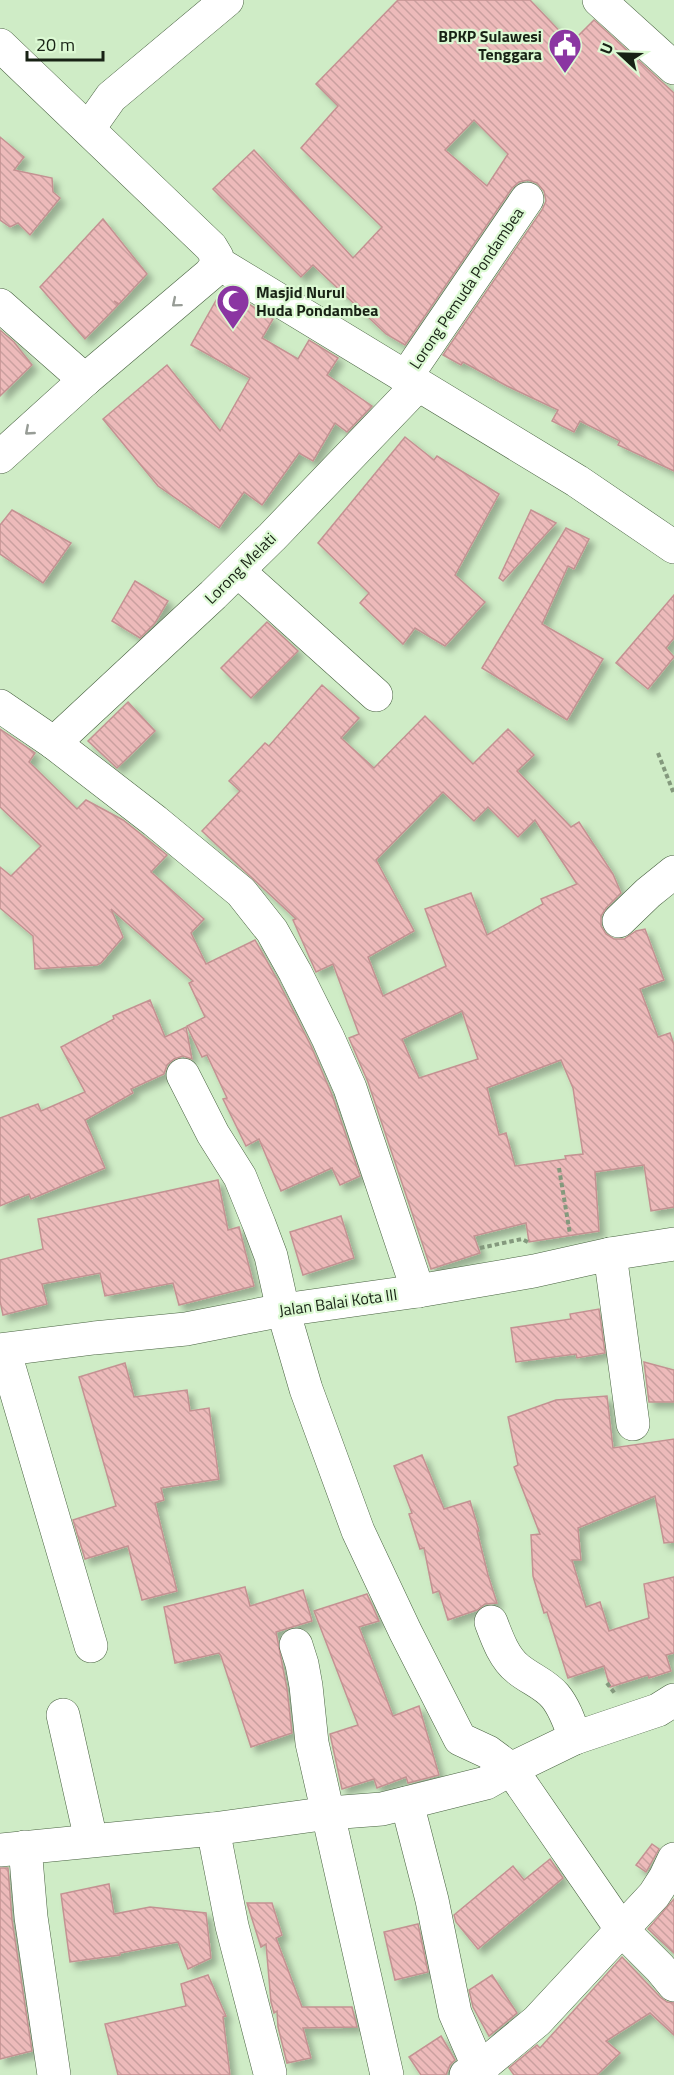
<svg xmlns="http://www.w3.org/2000/svg" width="674" height="2075" font-family="'Titillium Web',sans-serif">
	<style>
		.building { fill: url(#building-back-hatch); stroke: #c39292; stroke-width: 1.5; fill-rule: evenodd; filter: url(#shadow) }
		.lines { fill: none; stroke-linecap: round; stroke-linejoin: round }
		.minor-casing { stroke: #486140; stroke-width: 34 }
		.path { stroke: #84997d; stroke-width: 4; stroke-dasharray: 4.5 3; stroke-linecap: butt }
		.minor { stroke: #fff; stroke-width: 33 }
		.oneway { stroke: #979c96 }
		.labels { text-anchor: middle; stroke-width: 4.5; stroke-linejoin: round; paint-order: stroke }
		.poi-label { font-size: 16px; font-weight: bold; fill: #182215; stroke: #dcf9d3; text-anchor: end }
		.street-label { font-size: 16px; fill: #182215; stroke: #dcf9d3 }
	</style>
	<defs>
		<pattern id="building-back-hatch" width="6" height="6" patternUnits="userSpaceOnUse" patternTransform="scale(1.5)"><rect width="6" height="6" fill="#edbaba"/><path d="M-1 5l2 2M0 0l6 6M5-1l2 2" fill="none" stroke="#caa09f"/></pattern>
		<filter id="shadow"><feDropShadow dx="5.5" dy="5.5" stdDeviation="3" flood-color="#0004"/></filter>
	</defs>
	<rect width="100%" height="100%" fill="#cfecc6"/>
	<g class="building">
		<path d="M 398,0 L 530,0 L 571,43 L 594,20 L 674,93 L 674,471 L 618,445 L 620,441 L 580,421 L 574,432 L 552,421 L 558,410 L 507,386 L 463,362 L 461,365 L 443,355 L 542,210 L 546,201 L 544,191 L 537,183 L 528,180 L 519,182 L 512,188 L 405,345 L 386,334 L 313,265 L 301,277 L 213,189 L 254,150 L 353,258 L 382,227 L 301,148 L 338,106 L 316,84 ZM 474,120 L 508,154 L 487,186 L 445,150 Z"/>
		<polygon points="0,137 24,157 14,170 52,178 53,192 60,198 30,235 18,223 10,227 0,220"/>
		<polygon points="103,219 147,274 119,304 114,301 118,305 85,339 40,287"/>
		<polygon points="223,288 273,319 262,338 298,359 309,340 338,358 327,375 372,406 347,432 335,423 313,461 299,453 262,505 244,492 219,528 158,486 103,419 167,365 220,431 250,378 191,345"/>
		<polygon points="0,330 14,342 32,365 0,396"/>
		<polygon points="405,437 434,460 437,456 499,494 455,575 485,602 445,646 415,628 403,644 360,603 369,593 318,543"/>
		<polygon points="12,510 71,543 43,583 0,554 0,525"/>
		<polygon points="531,510 556,523 503,581 499,578"/>
		<polygon points="566,528 589,539 574,569 568,566 542,624 603,659 567,720 482,668"/>
		<polygon points="135,581 168,601 155,623 140,638 112,621"/>
		<polygon points="674,595 674,638 666,648 674,657 648,689 616,663"/>
		<polygon points="267,622 298,651 251,698 221,668"/>
		<path d="M 322,685 L 359,718 L 341,738 L 374,768 L 425,716 L 473,764 L 508,729 L 534,755 L 517,771 L 571,827 L 579,822 L 613,874 L 621,893 L 606,908 L 601,916 L 601,926 L 606,934 L 614,939 L 624,939 L 636,931 L 645,929 L 664,980 L 640,989 L 658,1037 L 670,1033 L 674,1045 L 674,1207 L 651,1211 L 644,1165 L 595,1172 L 599,1231 L 529,1242 L 526,1223 L 474,1236 L 480,1253 L 431,1269 L 368,1082 L 349,1038 L 359,1034 L 333,964 L 316,972 L 293,920 L 296,919 L 202,831 L 240,791 L 229,781 L 265,743 L 269,746 ZM 443,792 L 474,821 L 488,807 L 518,837 L 535,820 L 577,884 L 541,899 L 543,904 L 487,935 L 471,893 L 425,909 L 446,966 L 383,996 L 368,957 L 414,931 L 376,860 ZM 462,1011 L 478,1059 L 419,1078 L 402,1039 ZM 561,1060 L 573,1088 L 583,1154 L 565,1156 L 566,1159 L 515,1166 L 506,1133 L 499,1135 L 487,1088 Z"/>
		<polygon points="128,702 155,731 117,768 88,741"/>
		<polygon points="0,729 35,753 29,762 77,809 86,800 123,820 167,855 151,872 204,919 191,933 206,964 255,940 278,981 311,1046 332,1095 360,1176 340,1185 332,1168 281,1191 259,1139 246,1146 223,1099 227,1098 207,1055 202,1057 187,1026 205,1017 189,983 193,981 111,909 123,937 101,963 97,965 35,969 33,936 0,908 0,867 11,876 41,846 0,807"/>
		<polygon points="150,1000 165,1037 186,1027 192,1059 183,1056 174,1059 167,1065 164,1074 131,1089 133,1093 85,1120 105,1168 31,1199 29,1194 0,1206 0,1118 38,1104 41,1111 85,1092 61,1047 114,1019 113,1016"/>
		<polygon points="218,1180 228,1230 239,1227 254,1286 179,1305 173,1283 105,1296 100,1273 42,1284 47,1304 3,1315 0,1301 0,1260 43,1249 38,1219"/>
		<polygon points="341,1216 354,1258 303,1275 290,1232"/>
		<polygon points="599,1309 605,1353 577,1358 576,1354 516,1362 511,1328 571,1319 570,1314"/>
		<polygon points="644,1362 674,1370 674,1402 649,1402"/>
		<polygon points="125,1363 134,1397 187,1390 190,1411 209,1408 219,1479 161,1488 164,1500 155,1503 177,1591 142,1600 128,1546 85,1559 73,1520 116,1506 79,1377"/>
		<polygon points="607,1396 613,1448 674,1439 674,1542 664,1543 655,1496 578,1528 581,1560 572,1560 586,1607 600,1602 609,1631 649,1618 644,1584 674,1577 674,1653 666,1655 671,1671 649,1678 648,1675 610,1687 604,1666 568,1678 547,1612 544,1613 533,1576 531,1535 540,1534 514,1467 518,1465 508,1417 556,1400"/>
		<polygon points="422,1455 444,1509 470,1501 479,1531 477,1531 488,1575 497,1603 485,1604 477,1610 448,1620 439,1591 433,1593 424,1548 420,1549 409,1514 412,1513 394,1466"/>
		<polygon points="245,1587 250,1606 303,1590 312,1621 276,1632 287,1689 292,1733 251,1747 221,1656 219,1653 175,1663 164,1607"/>
		<polygon points="367,1594 379,1621 359,1627 393,1716 419,1706 439,1775 408,1783 406,1777 377,1788 374,1779 342,1789 330,1734 358,1725 314,1611"/>
		<polygon points="652,1844 659,1849 646,1872 636,1865"/>
		<polygon points="550,1859 563,1878 478,1949 456,1922 454,1915 513,1866 524,1880"/>
		<polygon points="0,1868 8,1868 12,1920 32,2051 0,2059"/>
		<polygon points="109,1884 114,1914 150,1907 206,1913 211,1958 188,1969 178,1942 120,1953 120,1955 70,1962 61,1894"/>
		<polygon points="674,1899 674,1953 648,1929"/>
		<polygon points="247,1903 272,1903 282,1935 276,1938 302,2007 352,2007 357,2027 303,2028 311,2058 287,2063 278,2027 277,2011 274,2013 271,2002 266,1944 261,1947"/>
		<polygon points="418,1924 428,1972 395,1980 384,1932"/>
		<polygon points="622,1957 660,1997 667,2002 674,2003 674,2035 650,2013 606,2041 620,2053 597,2075 514,2075 509,2068 537,2045 540,2048"/>
		<polygon points="208,1975 226,2016 223,2017 230,2075 118,2075 105,2024 186,2006 181,1984"/>
		<polygon points="492,1975 517,2013 489,2036 473,2007 469,1990"/>
		<polygon points="441,2036 455,2060 450,2065 446,2075 421,2075 409,2057"/>
	</g>
	<g class="lines">
		<defs>
			<g id="minor">
				<polyline points="599,0 674,68"/>
				<polyline points="0,45 211,247 217,257 218,263 577,481 674,547"/>
				<polyline points="91,131 94,121 111,97 227,0"/>
				<polyline points="0,305 85,380"/>
				<polyline points="405,378 527,199"/>
				<polyline points="0,457 85,380 210,274 218,263"/>
				<polyline points="238,571 376,695"/>
				<polyline points="0,706 54,743 155,821 241,892 272,931 295,972 328,1038 350,1088 418,1291"/>
				<polyline points="54,743 213,595 272,537 417,386"/>
				<polyline points="619,921 648,893 674,872"/>
				<polyline points="183,1075 213,1134 240,1177 259,1224 271,1256 283,1310 306,1389 358,1531 405,1631 460,1739 488,1752 511,1769 622,1930 660,1968 674,1985"/>
				<polyline points="610,1254 633,1424"/>
				<polyline points="0,1350 94,1338 186,1329 283,1310 418,1291 534,1271 610,1254 674,1244"/>
				<polyline points="4,1350 91,1646"/>
				<path d="M 491,1622 C 497,1638 504,1658 518,1669 C 530,1679 545,1684 555,1696 C 565,1708 570,1724 575,1738"/>
				<polyline points="296,1645 302,1664 306,1686 312,1743 387,2075"/>
				<polyline points="63,1715 91,1840"/>
				<polyline points="407,1803 432,1900 455,2013 482,2075"/>
				<polyline points="213,1829 232,1926 270,2073"/>
				<polyline points="25,1847 31,1917 54,2075"/>
				<polyline points="0,1850 213,1829 329,1813 382,1809 486,1783 511,1769 575,1738 658,1710 674,1700"/>
				<polyline points="466,2075 479,2069 537,2021 654,1895 665,1878 674,1859"/>
			</g>
		</defs>
		<use href="#minor" class="minor-casing"/>
		<g class="path">
			<polyline points="658,753 674,794"/>
			<polyline points="559,1168 570,1234"/>
			<polyline points="480,1248 522,1239 528,1242"/>
			<polyline points="607,1683 616,1695"/>
		</g>
		<use href="#minor" class="minor"/>
	</g>
	<defs><path id="oneway-chevron" d="M-2-3.5L2.5 0L-2 3.5" fill="none" stroke-width="1.6" stroke-linecap="round" stroke-linejoin="round" transform="scale(1.5)"/></defs>
	<g class="oneway">
		<use href="#oneway-chevron" transform="translate(176 303) rotate(140)"/>
		<use href="#oneway-chevron" transform="translate(29 431) rotate(139)"/>
	</g>
	<defs>
		<symbol id="civic-pin" viewBox="-11 -11 22 30"><path d="M0 17L-7.5 6A9.5 9.5 0 1 1 7.5 6Z" fill="#8b35a2" stroke="#dcf9d3"/><path d="M-.6-6.5H3V-4.5H.6V-3L4-1V1h2V6H-6V1h2V-1L-.6-3ZM-1.2 2.5V6h2.4V2.5Z" fill="#fff"/></symbol>
		<symbol id="mosque-pin" viewBox="-11 -11 22 30"><path d="M0 17L-7.5 6A9.5 9.5 0 1 1 7.5 6Z" fill="#8b35a2" stroke="#dcf9d3"/><path d="M3.5-4.9A6 6 0 1 0 3.5 4.9A5 5 0 1 1 3.5-4.9Z" fill="#fff"/></symbol>
	</defs>
	<g fill-rule="evenodd">
		<use href="#civic-pin" x="546" y="26" width="38" height="52"/>
		<use href="#mosque-pin" x="214" y="282" width="38" height="52"/>
	</g>
	<g class="labels">
		<g class="poi-label">
			<text x="542" y="42">BPKP Sulawesi<tspan x="542" dy="18">Tenggara</tspan></text>
			<text x="256" y="298" text-anchor="start">Masjid Nurul<tspan x="256" dy="18">Huda Pondambea</tspan></text>
		</g>
		<g class="street-label">
			<text transform="translate(466 288) rotate(-56)" y="6">Lorong Pemuda Pondambea</text>
			<text transform="translate(240 568) rotate(-45)" y="6">Lorong Melati</text>
			<text transform="translate(338 1302) rotate(-8)" y="6">Jalan Balai Kota III</text>
		</g>
	</g>
	<g transform="translate(620 54) rotate(292)" stroke="#dcf9d3" stroke-width="4.5" paint-order="stroke">
	<path d="M0-4.5L10 22L0 15L-10 22Z" fill="#182215"/>
	<text y="-9" font-size="16" font-weight="bold" text-anchor="middle" fill="#182215">U</text>
	</g>
	<path d="M27 51v9h76v-9" fill="none" stroke="#182215" stroke-width="3"/>
	<text x="36" y="51" font-size="18" fill="#182215" stroke="#dcf9d3" stroke-width="4.5" paint-order="stroke">20 m</text>
</svg>
